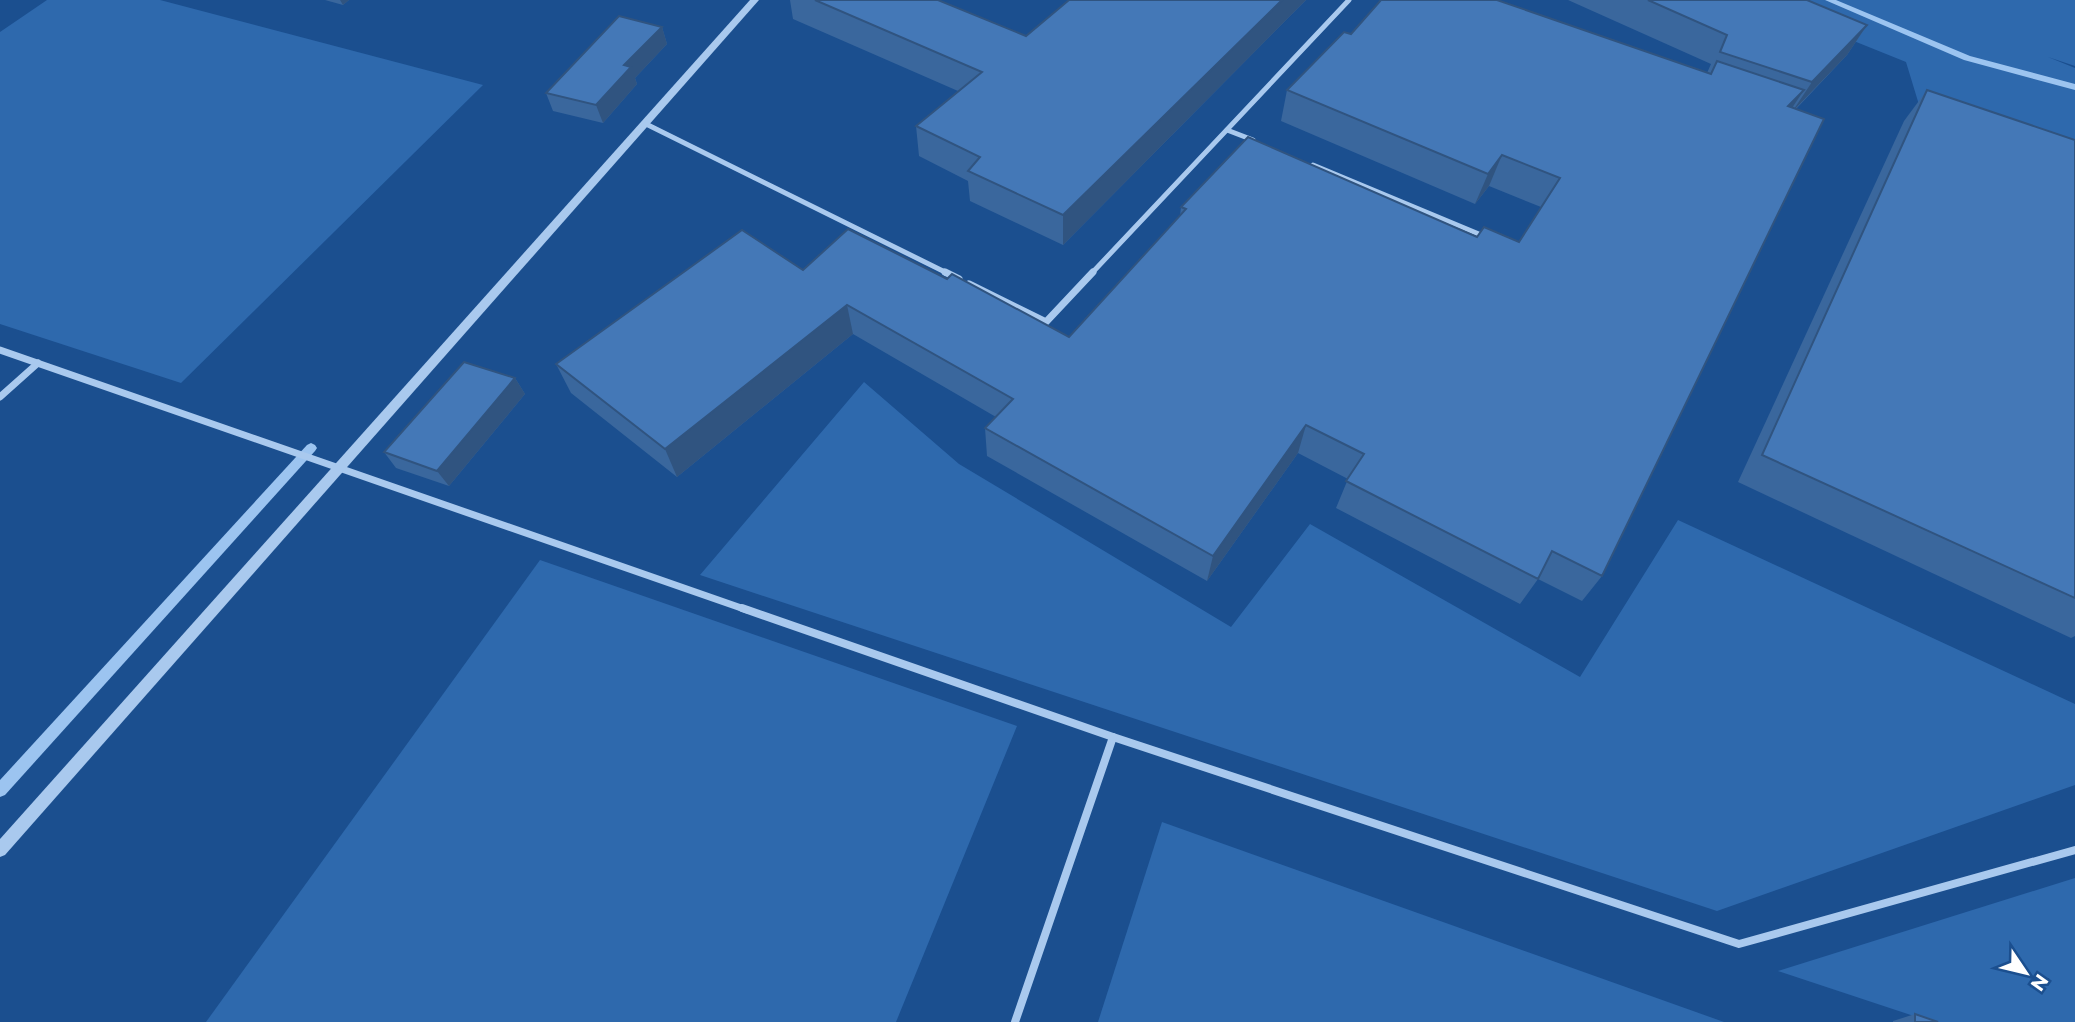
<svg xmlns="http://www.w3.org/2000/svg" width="2075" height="1022" font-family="Montserrat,sans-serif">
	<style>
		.green { fill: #2e69ad }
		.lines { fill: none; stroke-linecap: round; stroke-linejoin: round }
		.stream { fill: #9cc4f0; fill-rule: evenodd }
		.minor-far2 { stroke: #a9c9ee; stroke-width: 5 }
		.minor-far1 { stroke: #a9c9ee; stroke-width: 7 }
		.minor { stroke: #a9c9ee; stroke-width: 8 }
		.tertiary { fill: #a9c9ee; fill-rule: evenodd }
		.wall { fill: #3a679d }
		.shaded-wall { fill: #305480 }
		.building { fill: #4478b7; stroke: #305480; stroke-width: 2 }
	</style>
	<rect width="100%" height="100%" fill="#1b4f8f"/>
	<g class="green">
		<polygon points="47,0 160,0 483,85 181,383 0,324 0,32"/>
		<polygon points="1752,0 2075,0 2075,66 2048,57 2075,68 2075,166 1920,108 1906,62"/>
		<polygon points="864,382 959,464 1231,627 1310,524 1580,677 1678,520 2075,704 2075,785 1717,911 700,575"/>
		<polygon points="540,560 1017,726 896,1022 206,1022"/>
		<polygon points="1162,822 1724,1022 1098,1022"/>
		<polygon points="2075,878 2075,1022 1932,1022 1778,971"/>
	</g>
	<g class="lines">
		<g class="stream">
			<polygon points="1825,0 1836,0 1970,56 2075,84 2075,90 1964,60"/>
			<polygon points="311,443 315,445 317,448 315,451 5,795 0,797 0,780 307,445"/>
		</g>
		<g class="minor-far2">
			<polyline points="646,124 949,274"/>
			<polyline points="1227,130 1253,140"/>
			<polyline points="1313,165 1486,237"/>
			<polyline points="1091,274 1349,0"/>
		</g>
		<g class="minor-far1">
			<polyline points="945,272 959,279"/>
			<polyline points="969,284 1046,322 1093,272"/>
			<polyline points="0,350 747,610"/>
			<polyline points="0,397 38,363"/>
		</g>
		<g class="minor">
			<polyline points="742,608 1113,737 1739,944 2075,850"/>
			<polyline points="1015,1022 1113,737"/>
		</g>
		<polygon class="tertiary" points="750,0 759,0 5,855 0,857 0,839"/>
	</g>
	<g class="wall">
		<polygon points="325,0 349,0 343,5"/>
		<polygon points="790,0 938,0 1026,36 1069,0 1306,0 1063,245 970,201 968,181 919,156 916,126 958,91 793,19"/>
		<polygon points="1568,0 1807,0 1867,25 1847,55 1796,109 1602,576 1582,601 1538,579 1520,604 1336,508 1348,479 1298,453 1207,581 987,456 985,428 996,417 853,334 677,477 571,393 556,364 803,270 947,279 1069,337 1180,216 1181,207 1477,237 1519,242 1541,207 1489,186 1475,204 1281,121 1287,90 1351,34 1707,73 1711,64"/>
		<polygon points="662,27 667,44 635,78 637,84 603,123 553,111 546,93"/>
		<polygon points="1927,90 2075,140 2075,636 2071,638 1738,482 1904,121"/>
		<polygon points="515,378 525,394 449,486 396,468 384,452"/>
		<polygon points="1915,1014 1938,1022 1893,1022 1893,1021"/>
	</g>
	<g class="shaded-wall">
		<polygon points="340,0 349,0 343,5"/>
		<polygon points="1282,0 1306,0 1063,245 1063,215"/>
		<polygon points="1867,25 1847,55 1792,112 1812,82"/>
		<polygon points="662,27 667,44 635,78 637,84 603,123 596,105 624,65"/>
		<polygon points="1804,90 1784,120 1788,106"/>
		<polygon points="1502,155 1489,186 1475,204 1488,174"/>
		<polygon points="847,305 853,334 677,477 665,449"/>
		<polygon points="515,378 525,394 449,486 437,471"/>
		<polygon points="1306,425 1298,453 1207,581 1213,556"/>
	</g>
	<g class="building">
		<polygon points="815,0 938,0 1026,36 1069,0 1282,0 1063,215 968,171 980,157 916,126 982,72"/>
		<polygon points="1381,0 1497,0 1711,74 1717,61 1804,90 1788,106 1824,119 1602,576 1552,551 1538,579 1346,481 1364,454 1306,425 1213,556 985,428 1013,399 847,305 665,449 556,364 742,230 803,270 848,229 947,279 952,274 1069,337 1186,209 1181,207 1248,137 1477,237 1484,227 1519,242 1560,178 1502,155 1488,174 1287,90 1344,32 1351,34"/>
		<polygon points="1648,0 1807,0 1867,25 1812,82 1720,52 1727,35"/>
		<polygon points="619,16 662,27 624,65 631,67 596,105 546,93"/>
		<polygon points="1927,90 2075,140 2075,598 1762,455"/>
		<polygon points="464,362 515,378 437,471 384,452"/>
		<polygon points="1915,1014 1938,1022 1915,1022"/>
	</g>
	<g transform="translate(2026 973) rotate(125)" stroke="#1b4f8f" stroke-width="5" paint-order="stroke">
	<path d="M0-5L12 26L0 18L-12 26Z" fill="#ffffff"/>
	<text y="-10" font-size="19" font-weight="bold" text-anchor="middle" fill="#ffffff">N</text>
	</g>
</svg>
